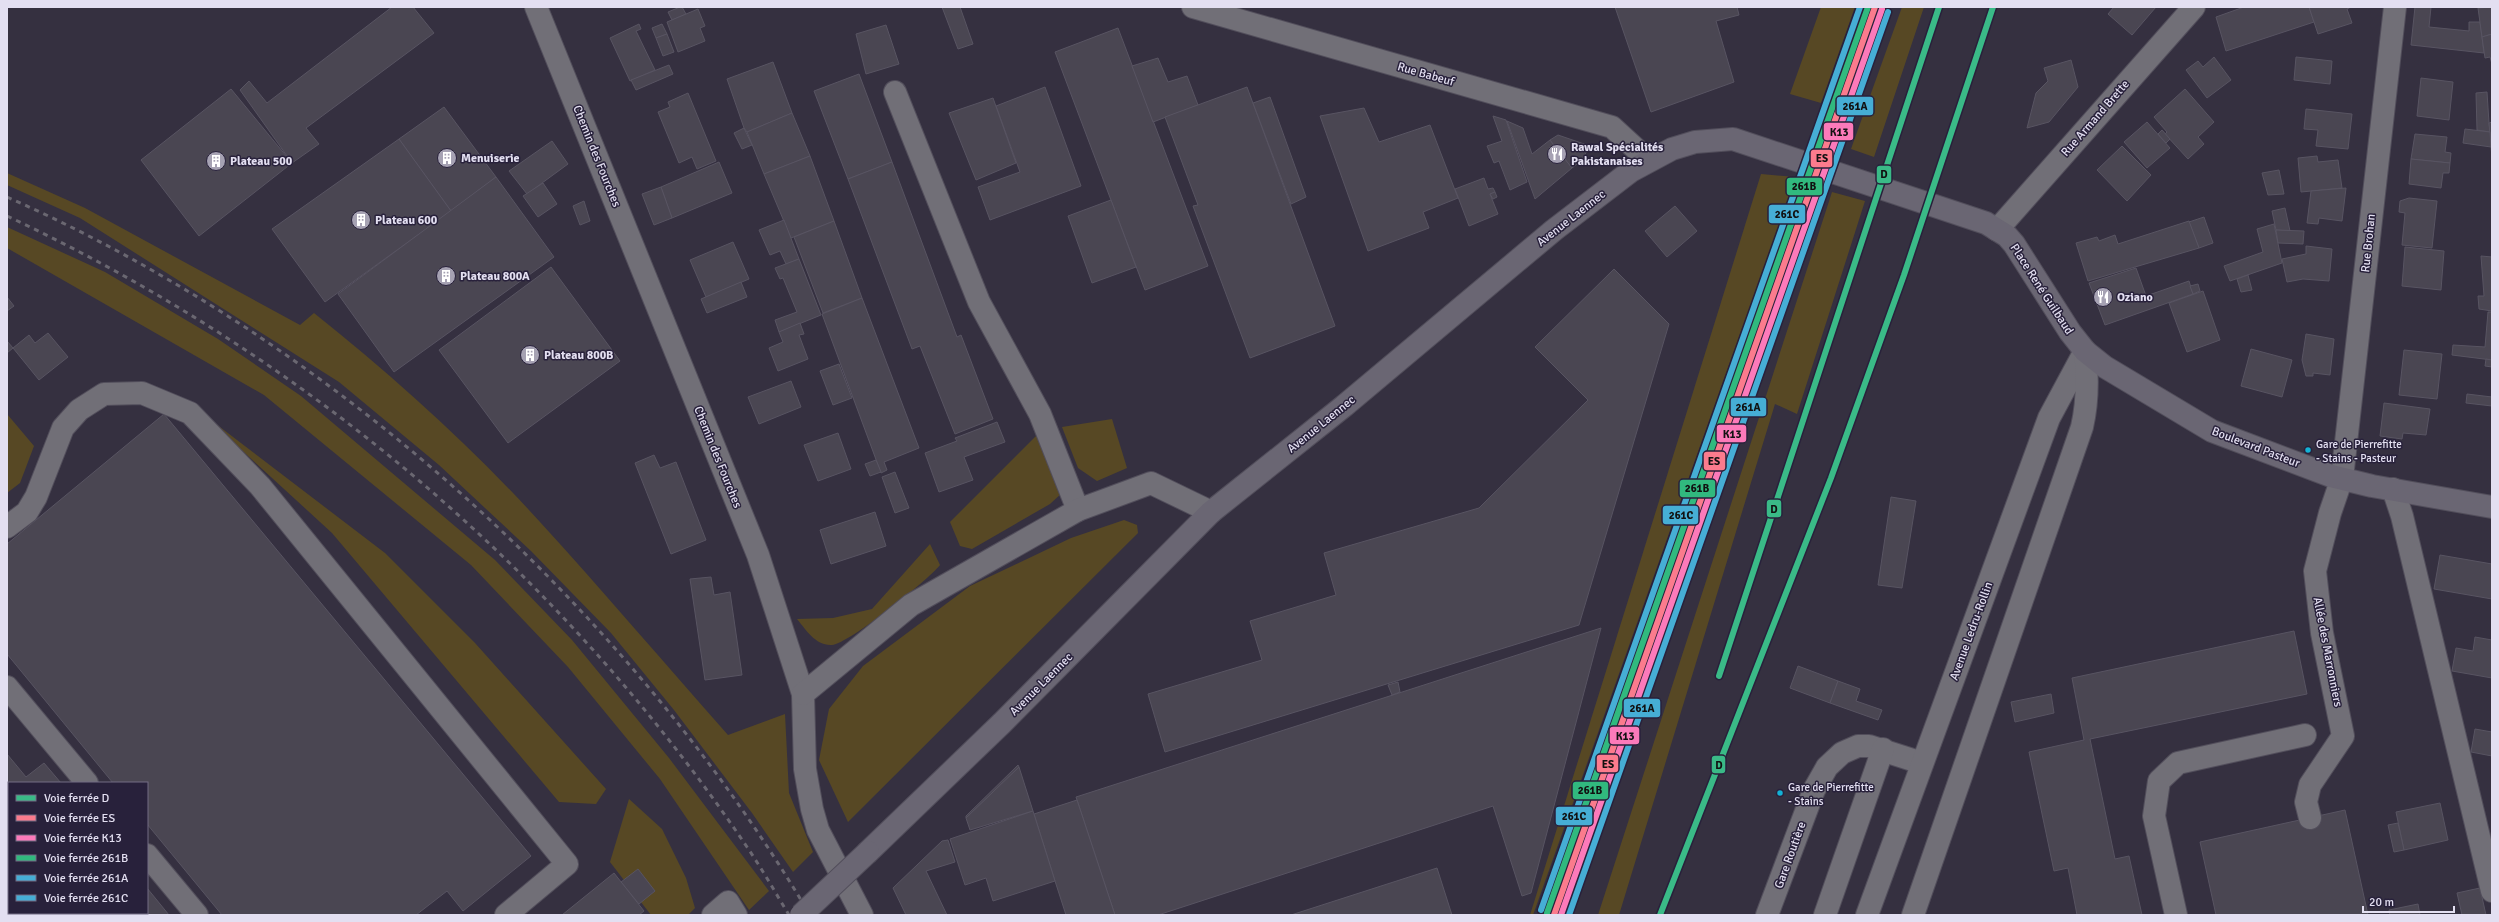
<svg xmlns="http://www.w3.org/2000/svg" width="2499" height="922" font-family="Signika,sans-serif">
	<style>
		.green { fill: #574824 }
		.building { fill: #4a4652; stroke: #585462 }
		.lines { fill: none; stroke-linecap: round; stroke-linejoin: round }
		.minor-casing { stroke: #524e5b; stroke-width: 24 }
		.major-casing { stroke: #524e5b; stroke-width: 24 }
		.minor { stroke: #716f77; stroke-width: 22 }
		.major { stroke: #6a6673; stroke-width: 22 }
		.rail { stroke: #6a6771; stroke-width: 3; stroke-dasharray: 5 5; stroke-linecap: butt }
		.major-bridge-casing { stroke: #524e5b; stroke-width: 24; stroke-linecap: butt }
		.major-bridge { stroke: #6a6673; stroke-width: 22 }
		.rail-1-casing { stroke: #28213b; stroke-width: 9 }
		.rail-2-casing { stroke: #28213b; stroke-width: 9 }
		.rail-3-casing { stroke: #28213b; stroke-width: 9 }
		.rail-4-casing { stroke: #28213b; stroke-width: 9 }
		.rail-5-casing { stroke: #28213b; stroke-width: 9 }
		.rail-6-casing { stroke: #28213b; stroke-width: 9 }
		.rail-1 { stroke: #3aba87; stroke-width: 6 }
		.rail-2 { stroke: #fb7b8d; stroke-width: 6 }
		.rail-3 { stroke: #fc7aba; stroke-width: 6 }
		.rail-4 { stroke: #31b97e; stroke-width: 6 }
		.rail-5 { stroke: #46aed5; stroke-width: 6 }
		.rail-6 { stroke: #46aed5; stroke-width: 6 }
		.bus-dot { fill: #13b2d5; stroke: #28213b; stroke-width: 1.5 }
		.labels { text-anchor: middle; stroke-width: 3; stroke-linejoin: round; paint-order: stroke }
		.bus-label { font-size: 11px; fill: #e3dff1; stroke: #28213b; text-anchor: start }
		.street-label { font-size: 12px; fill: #e3dff1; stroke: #28213b }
		.poi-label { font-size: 12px; font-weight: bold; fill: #e3dff1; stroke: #28213b; text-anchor: start }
		.line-badge { stroke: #28213b; stroke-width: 1.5 }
		.pale-badge-label { font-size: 11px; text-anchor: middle; font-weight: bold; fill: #111 }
	</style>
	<rect width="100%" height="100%" fill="#353040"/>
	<g class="green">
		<polygon points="1821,7 1855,7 1821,103 1790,94"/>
		<polygon points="1902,7 1924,7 1874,157 1851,149"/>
		<path d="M 7,173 L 85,208 L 300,325 L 314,313 C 394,377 471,446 540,522 C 604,592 665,664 728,735 L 785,714 L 789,793 L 813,852 L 793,872 L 752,813 L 674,710 L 611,633 L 531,551 L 439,465 L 339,382 L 80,218 L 7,185 Z"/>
		<polygon points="1761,174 1796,177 1533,915 1530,915"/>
		<polygon points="1832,192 1865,201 1797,414 1775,404 1619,915 1598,915"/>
		<polygon points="7,227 105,272 218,339 301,396 495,560 572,640 669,758 769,891 749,910 660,779 568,667 471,565 264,395 7,248"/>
		<polygon points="199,411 385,553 475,643 606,789 596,804 559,802 332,533"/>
		<polygon points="7,414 34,446 20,483 7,493"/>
		<polygon points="1112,419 1127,468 1097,481 1078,468 1062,427"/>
		<polygon points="1037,435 1062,493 1050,504 972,549 960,546 950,522"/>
		<polygon points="1124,520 1137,525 1138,533 848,822 819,760 829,709 863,666 970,586 1071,538"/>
		<path d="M 930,544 L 940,565 C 927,581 850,643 832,645 C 816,646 806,630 797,619 L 833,618 L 872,609 Z"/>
		<polygon points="629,799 662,829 686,878 695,908 688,915 651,915 610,862"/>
	</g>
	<g class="building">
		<polygon points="392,7 413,7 434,33 306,128 319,144 292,163 240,90 249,81 267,103"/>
		<polygon points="680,7 682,7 686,14 672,20 668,12"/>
		<polygon points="942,7 960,7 973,44 958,49"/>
		<polygon points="1615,7 1737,7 1739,15 1716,21 1734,82 1651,112"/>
		<polygon points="2114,7 2156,7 2132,35 2108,14"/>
		<polygon points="2244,7 2309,7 2314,22 2226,51 2216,17"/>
		<polygon points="2309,7 2351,7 2347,9 2352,23 2318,34"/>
		<polygon points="2415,7 2431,7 2429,27 2469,31 2469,22 2480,22 2484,53 2411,45"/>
		<polygon points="2492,7 2492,34 2482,37 2478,8"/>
		<polygon points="698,9 705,26 700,28 705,41 678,52 667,22"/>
		<polygon points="639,24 641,29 636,31 655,70 630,81 610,38"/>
		<polygon points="662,24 667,34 656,38 652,28"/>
		<polygon points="886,25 899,64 866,74 856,34"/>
		<polygon points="1118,28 1208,266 1145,290 1055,52"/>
		<polygon points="667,34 674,52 663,56 656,38"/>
		<polygon points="2492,34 2492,64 2490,57 2485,58 2482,37"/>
		<polygon points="2214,57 2231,80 2207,98 2186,70 2198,61 2203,67"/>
		<polygon points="2296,57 2332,61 2330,84 2294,80"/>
		<polygon points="1158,58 1168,82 1187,76 1198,105 1153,122 1132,66"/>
		<polygon points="2071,60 2078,87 2049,122 2027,128 2036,93 2048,81 2044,68"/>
		<polygon points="773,62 792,113 747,132 744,128 727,79"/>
		<polygon points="669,65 673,74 636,90 631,80"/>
		<polygon points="859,74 892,162 848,179 814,91"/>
		<polygon points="2421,78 2453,82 2449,120 2417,116"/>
		<polygon points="1045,87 1081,186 990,220 978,187 1020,172 996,106"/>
		<polygon points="1247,87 1335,326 1250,358 1193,206 1198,205 1165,117"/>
		<polygon points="231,89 292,163 199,236 141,160"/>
		<polygon points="2185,89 2214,122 2198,137 2204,144 2188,159 2165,134 2167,132 2154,117"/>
		<polygon points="2487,92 2489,123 2490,132 2477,130 2476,93"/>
		<polygon points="688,93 716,161 697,169 692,157 679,163 658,112 670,107 668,102"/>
		<polygon points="1270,97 1306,197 1291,204 1253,103"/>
		<polygon points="993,98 1016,163 976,180 949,113"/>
		<polygon points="444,107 496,177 451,211 399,139"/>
		<polygon points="1364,108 1379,142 1430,125 1458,198 1423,212 1429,228 1368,251 1320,116"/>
		<polygon points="2306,109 2352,114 2348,149 2316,146 2318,130 2304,129"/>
		<polygon points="792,113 810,156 764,174 747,132"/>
		<polygon points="1493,116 1506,120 1527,182 1510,190 1499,161 1494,163 1487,146 1502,141"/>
		<polygon points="1507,121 1523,128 1532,154 1550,140 1572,168 1535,199"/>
		<polygon points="2147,122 2170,148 2147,168 2124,142"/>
		<polygon points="2492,122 2492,158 2489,123"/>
		<polygon points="744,128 752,145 742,149 734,133"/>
		<polygon points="2465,129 2490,132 2491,147 2463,143"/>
		<polygon points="2162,130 2170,139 2166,143 2158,134"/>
		<polygon points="2415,134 2447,137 2445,152 2451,153 2450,163 2411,159"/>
		<polygon points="1558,135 1590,146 1581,161 1572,168 1550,140"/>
		<polygon points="399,139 451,211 325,302 272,229"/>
		<polygon points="552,141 568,164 527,194 509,171"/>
		<polygon points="2122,146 2151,175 2127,201 2097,170"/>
		<polygon points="810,156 834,221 791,238 764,174"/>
		<polygon points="2317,156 2318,162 2338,160 2342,188 2301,192 2298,158"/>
		<polygon points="2411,159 2450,163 2449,173 2443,173 2441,188 2409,184"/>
		<polygon points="719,162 732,193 672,218 661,187"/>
		<polygon points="892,162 957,337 961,335 993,419 955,434 920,346 912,349 848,179"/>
		<polygon points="2279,170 2284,194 2268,195 2262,173"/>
		<polygon points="496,177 554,257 394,372 338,294"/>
		<polygon points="1484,178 1488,189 1493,188 1495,192 1490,194 1498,214 1469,226 1455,189"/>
		<polygon points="543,183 557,204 538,217 523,196"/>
		<polygon points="661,187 672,218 654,225 642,194"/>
		<polygon points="2346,188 2342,221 2319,218 2318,224 2307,223 2311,191"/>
		<polygon points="1495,192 1497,197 1493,199 1490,194"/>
		<polygon points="2409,198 2437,201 2432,248 2402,245 2405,213 2399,212 2400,201"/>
		<polygon points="1111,200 1136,267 1092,283 1068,216"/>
		<polygon points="584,201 590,221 580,225 573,206"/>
		<polygon points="1675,206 1697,231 1667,257 1645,231"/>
		<polygon points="2285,208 2290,231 2276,230 2272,211"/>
		<polygon points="2204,217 2213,243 2199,248 2189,222"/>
		<polygon points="784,220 799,259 786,264 780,251 770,255 759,230"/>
		<polygon points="834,221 862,298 823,313 794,237"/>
		<polygon points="2189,221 2199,248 2088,281 2076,243 2097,237 2099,241 2115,235 2118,244"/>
		<polygon points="2274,224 2282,263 2230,281 2224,266 2263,252 2257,229"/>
		<polygon points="2276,230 2304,231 2303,244 2278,243"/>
		<polygon points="733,242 749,279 706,297 690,260"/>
		<polygon points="2306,246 2332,249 2329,281 2303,279 2287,282 2282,259 2306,254"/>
		<polygon points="2405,247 2444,251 2441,290 2402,286"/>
		<polygon points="2481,256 2492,257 2492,311 2479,309 2478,296 2484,296"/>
		<polygon points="799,259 821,315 779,332 775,320 797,312 783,278 780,279 775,268"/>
		<polygon points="551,267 620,361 508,443 439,350"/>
		<polygon points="2136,268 2146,296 2189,281 2193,294 2105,325 2089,283"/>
		<polygon points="1614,269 1669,324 1579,625 1165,752 1148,694 1262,660 1250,621 1336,595 1324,553 1479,508 1588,400 1535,347"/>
		<polygon points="2248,275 2252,290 2241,292 2237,279"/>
		<polygon points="741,282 747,297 707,313 701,299"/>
		<polygon points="2198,284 2200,291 2193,294 2190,286"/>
		<polygon points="2203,291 2220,340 2187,352 2169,303"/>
		<polygon points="7,297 14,306 7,311"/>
		<polygon points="862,298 919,448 884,462 887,470 881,473 822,314"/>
		<polygon points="2488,312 2492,312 2492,360 2452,355 2453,345 2485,347"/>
		<polygon points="800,323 804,334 799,335 808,359 778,371 769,348 783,342 779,332"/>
		<polygon points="48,333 68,357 39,380 13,348 29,335 35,343"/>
		<polygon points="2306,334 2334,339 2330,375 2313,373 2313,376 2306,376 2302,360"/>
		<polygon points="7,341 13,348 7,353"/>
		<polygon points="2251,349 2292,360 2282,397 2241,386"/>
		<polygon points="2404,350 2442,354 2437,399 2399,395"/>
		<polygon points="2486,359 2492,360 2492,367 2485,366"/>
		<polygon points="839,364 852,398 833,405 820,371"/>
		<polygon points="791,381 801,407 759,424 748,397"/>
		<polygon points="2467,394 2492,397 2492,406 2466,403"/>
		<polygon points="2384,403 2430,409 2426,435 2403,433 2402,439 2380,436"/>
		<polygon points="164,414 531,856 463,911 447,891 416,915 222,915 147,824 147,783 113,783 7,654 7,544"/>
		<polygon points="997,422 1005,442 964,457 973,480 939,492 925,453 957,441 955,438"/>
		<polygon points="838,433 851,469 818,481 804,445"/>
		<polygon points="654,455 660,468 676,462 706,540 671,554 635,463"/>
		<polygon points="876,460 881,472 870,476 865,464"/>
		<polygon points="895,472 909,508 895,513 882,477"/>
		<polygon points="1891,497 1916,501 1902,588 1878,585"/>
		<polygon points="875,512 886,546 831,564 820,530"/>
		<polygon points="2440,555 2492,564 2492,599 2434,589"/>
		<polygon points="711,577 714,595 730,592 742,675 705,680 690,579"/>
		<polygon points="1601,628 1531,893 1522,896 1493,806 1158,915 1115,915 1076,797"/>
		<polygon points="2294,631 2307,694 2090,739 2115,859 2129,856 2142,915 2077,915 2068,868 2054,871 2029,752 2084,740 2072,678"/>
		<polygon points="2475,637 2492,640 2492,678 2452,671 2456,648 2473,651"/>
		<polygon points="1798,666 1838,681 1830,703 1790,688"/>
		<polygon points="1838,681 1860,689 1856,701 1882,710 1878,720 1830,703"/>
		<polygon points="1398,682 1400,692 1392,695 1388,685"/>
		<polygon points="2051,694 2054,713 2015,722 2011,702"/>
		<polygon points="2475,729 2492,732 2492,730 2492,756 2471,752"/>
		<polygon points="7,754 26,777 44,763 61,783 9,783 9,913 147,913 147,888 169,915 7,915"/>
		<polygon points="1018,765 1019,767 966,818 966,816"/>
		<polygon points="1019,767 1033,811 970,830 966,818"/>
		<polygon points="1077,800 1115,915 1066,915 1055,881 1034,814"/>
		<polygon points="2440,803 2448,840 2404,850 2396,812"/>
		<polygon points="2345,810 2368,915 2216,915 2200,842"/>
		<polygon points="1033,811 1055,881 993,901 986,878 965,885 950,839"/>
		<polygon points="2398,823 2404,850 2394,852 2388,825"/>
		<polygon points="948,840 955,862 926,871 947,915 906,915 893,888 942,841"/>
		<polygon points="1437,868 1452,915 1291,915"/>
		<polygon points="638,869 655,891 639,904 621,882"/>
		<polygon points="614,873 644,911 639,915 562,915"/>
		<polygon points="2480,888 2486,915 2462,915 2457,893"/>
		<polygon points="2418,904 2420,915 2390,915 2389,910"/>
	</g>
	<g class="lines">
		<defs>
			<g id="minor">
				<polyline points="536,7 758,555 803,694 805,769 812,809 818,830 862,915"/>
				<polyline points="1193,7 1612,127 1648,160"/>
				<polyline points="895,92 979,302 1040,414 1078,510"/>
				<polyline points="1997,230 2194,7"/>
				<polyline points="2393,489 2402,516 2492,891"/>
				<polyline points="7,527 27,512 36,497 63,428 79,410 104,394 142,393 190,413 260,486 567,864 506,915"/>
				<polyline points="7,687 87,783"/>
				<polyline points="803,694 911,605 1078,510 1151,483 1211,512"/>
				<polyline points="2310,818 2306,802 2310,785 2343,736 2322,633 2315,571 2330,513 2342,478 2395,7"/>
				<polyline points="147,855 197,915"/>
				<polyline points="713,915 728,902 736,915"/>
				<polyline points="1767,915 1814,790 1827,767 1842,753 1858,746 1869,746 1922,763"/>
				<polyline points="1825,915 1883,749"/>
				<polyline points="1867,915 2049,418 2085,351"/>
				<path d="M 1913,915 L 2082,427 C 2088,401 2088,378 2085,351"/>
				<polyline points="2176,915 2154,816 2159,781 2178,763 2305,735"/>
			</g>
			<polyline id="major" points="868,852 1002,723 1211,512 1344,406 1554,230 1631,171 1672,149 1695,142 1733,139 1986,223 2007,236 2014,244 2070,332 2085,351 2105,367 2212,431 2331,476 2372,486 2492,507"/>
		</defs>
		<use href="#minor" class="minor-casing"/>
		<use href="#major" class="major-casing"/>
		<use href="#minor" class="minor"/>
		<use href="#major" class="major"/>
		<g class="rail">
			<path d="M 7,197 C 333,341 629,609 810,915"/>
			<path d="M 7,216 C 306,356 562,573 747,847 C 762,869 775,892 789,915"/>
		</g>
		<defs>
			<polyline id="major-bridge" points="801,915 868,852"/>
		</defs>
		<use href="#major-bridge" class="major-bridge-casing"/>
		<use href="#major-bridge" class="major-bridge"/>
		<defs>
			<g id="rail-1">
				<polyline points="1719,676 1939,7"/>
				<polyline points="1660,915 1831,478 1904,275 1993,7"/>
			</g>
			<polyline id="rail-2" points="1554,915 1875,7"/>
			<polyline id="rail-3" points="1561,915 1882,9"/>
			<polyline id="rail-4" points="1547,913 1868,7"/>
			<polyline id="rail-5" points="1569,915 1888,12"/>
			<polyline id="rail-6" points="1541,910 1860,7"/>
		</defs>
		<use href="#rail-1" class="rail-1-casing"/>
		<use href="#rail-2" class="rail-2-casing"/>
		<use href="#rail-3" class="rail-3-casing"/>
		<use href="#rail-4" class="rail-4-casing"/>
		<use href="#rail-5" class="rail-5-casing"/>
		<use href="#rail-6" class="rail-6-casing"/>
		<use href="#rail-1" class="rail-1"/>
		<use href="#rail-2" class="rail-2"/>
		<use href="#rail-3" class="rail-3"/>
		<use href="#rail-4" class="rail-4"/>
		<use href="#rail-5" class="rail-5"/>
		<use href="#rail-6" class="rail-6"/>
	</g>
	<defs>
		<symbol id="restaurant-disc" viewBox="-11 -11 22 22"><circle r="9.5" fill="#a6a2b3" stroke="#28213b"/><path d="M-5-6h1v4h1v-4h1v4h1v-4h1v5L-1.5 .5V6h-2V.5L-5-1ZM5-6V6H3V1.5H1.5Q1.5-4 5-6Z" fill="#fff"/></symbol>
		<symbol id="building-disc" viewBox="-11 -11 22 22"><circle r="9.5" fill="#a6a2b3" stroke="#28213b"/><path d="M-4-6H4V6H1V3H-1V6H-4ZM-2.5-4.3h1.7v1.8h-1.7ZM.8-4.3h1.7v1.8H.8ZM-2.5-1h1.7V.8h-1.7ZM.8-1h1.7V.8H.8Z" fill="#fff"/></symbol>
	</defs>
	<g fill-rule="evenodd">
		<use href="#restaurant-disc" x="1546" y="143" width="22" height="22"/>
		<use href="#building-disc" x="436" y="147" width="22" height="22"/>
		<use href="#building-disc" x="205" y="150" width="22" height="22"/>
		<use href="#building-disc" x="350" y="209" width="22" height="22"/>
		<use href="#building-disc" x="435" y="265" width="22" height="22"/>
		<use href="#restaurant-disc" x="2092" y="286" width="22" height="22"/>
		<use href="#building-disc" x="519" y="344" width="22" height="22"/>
	</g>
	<g class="bus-dot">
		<circle cx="2308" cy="450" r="3.5"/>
		<circle cx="1780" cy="793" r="3.5"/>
	</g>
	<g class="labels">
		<g class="bus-label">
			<text x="2316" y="448">Gare de Pierrefitte<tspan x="2316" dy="14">- Stains - Pasteur</tspan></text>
			<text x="1788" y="791">Gare de Pierrefitte<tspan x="1788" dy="14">- Stains</tspan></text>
		</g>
		<g class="street-label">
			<text transform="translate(1426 74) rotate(16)" y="4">Rue Babeuf</text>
			<text transform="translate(2095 118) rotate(-49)" y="4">Rue Armand Brette</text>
			<text transform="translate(597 156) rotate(68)" y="4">Chemin des Fourches</text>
			<text transform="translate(1571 218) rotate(-38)" y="4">Avenue Laennec</text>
			<text transform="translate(2368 243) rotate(-84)" y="4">Rue Brohan</text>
			<text transform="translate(2042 289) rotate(57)" y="4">Place René Guilbaud</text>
			<text transform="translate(1321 424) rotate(-39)" y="4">Avenue Laennec</text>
			<text transform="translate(2256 447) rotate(21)" y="4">Boulevard Pasteur</text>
			<text transform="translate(718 457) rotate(68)" y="4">Chemin des Fourches</text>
			<text transform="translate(1971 631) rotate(-70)" y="4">Avenue Ledru-Rollin</text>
			<text transform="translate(2328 652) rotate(79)" y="4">Allée des Marronniers</text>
			<text transform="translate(1041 684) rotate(-45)" y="4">Avenue Laennec</text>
			<text transform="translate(1790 855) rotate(-70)" y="4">Gare Routière</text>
		</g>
		<g class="poi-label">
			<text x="1571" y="151">Rawal Spécialités<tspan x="1571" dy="14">Pakistanaises</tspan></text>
			<text x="461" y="162">Menuiserie</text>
			<text x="230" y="165">Plateau 500</text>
			<text x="375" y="224">Plateau 600</text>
			<text x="460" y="280">Plateau 800A</text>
			<text x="2117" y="301">Oziano</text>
			<text x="544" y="359">Plateau 800B</text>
		</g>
	</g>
	<g class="line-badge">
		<rect x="1836" y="96" width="38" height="20" rx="4" fill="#46aed5"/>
		<rect x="1823" y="122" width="31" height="19" rx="4" fill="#fc7aba"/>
		<rect x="1810" y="149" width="23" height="19" rx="4" fill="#fb7b8d"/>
		<rect x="1876" y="165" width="16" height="19" rx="4" fill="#3aba87"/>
		<rect x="1786" y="177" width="37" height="19" rx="4" fill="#31b97e"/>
		<rect x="1768" y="204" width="38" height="20" rx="4" fill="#46aed5"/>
		<rect x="1730" y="397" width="37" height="20" rx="4" fill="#46aed5"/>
		<rect x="1716" y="424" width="31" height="19" rx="4" fill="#fc7aba"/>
		<rect x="1703" y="451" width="23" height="20" rx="4" fill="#fb7b8d"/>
		<rect x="1679" y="479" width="37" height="19" rx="4" fill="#31b97e"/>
		<rect x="1766" y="499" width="16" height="19" rx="4" fill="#3aba87"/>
		<rect x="1662" y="505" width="37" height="20" rx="4" fill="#46aed5"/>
		<rect x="1623" y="698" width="38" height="20" rx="4" fill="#46aed5"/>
		<rect x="1609" y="726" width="31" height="19" rx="4" fill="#fc7aba"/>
		<rect x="1596" y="754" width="23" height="19" rx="4" fill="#fb7b8d"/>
		<rect x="1711" y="755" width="15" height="19" rx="4" fill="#3aba87"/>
		<rect x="1572" y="781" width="37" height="19" rx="4" fill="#31b97e"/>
		<rect x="1555" y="806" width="38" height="20" rx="4" fill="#46aed5"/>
	</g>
	<g class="pale-badge-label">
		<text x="1855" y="110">261A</text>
		<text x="1839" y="136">K13</text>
		<text x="1822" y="162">ES</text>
		<text x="1884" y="178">D</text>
		<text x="1804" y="190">261B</text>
		<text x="1787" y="218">261C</text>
		<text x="1748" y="411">261A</text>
		<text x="1732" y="438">K13</text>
		<text x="1714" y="465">ES</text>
		<text x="1697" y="492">261B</text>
		<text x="1774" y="513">D</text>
		<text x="1681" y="519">261C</text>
		<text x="1642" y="712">261A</text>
		<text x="1625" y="740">K13</text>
		<text x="1608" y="768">ES</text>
		<text x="1719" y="769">D</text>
		<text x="1590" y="794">261B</text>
		<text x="1574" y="820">261C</text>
	</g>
	<rect width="2499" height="922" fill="none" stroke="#e3dff1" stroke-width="16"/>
	<rect x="8" y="782" width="140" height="132" fill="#28213b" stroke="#736d84"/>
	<rect x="16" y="795" width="20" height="6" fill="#3aba87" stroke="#736d84"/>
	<text x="44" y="802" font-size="12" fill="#e3dff1">Voie ferrée D</text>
	<rect x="16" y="815" width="20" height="6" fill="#fb7b8d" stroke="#736d84"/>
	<text x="44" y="822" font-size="12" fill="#e3dff1">Voie ferrée ES</text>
	<rect x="16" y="835" width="20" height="6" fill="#fc7aba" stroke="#736d84"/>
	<text x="44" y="842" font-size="12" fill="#e3dff1">Voie ferrée K13</text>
	<rect x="16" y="855" width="20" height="6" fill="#31b97e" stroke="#736d84"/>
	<text x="44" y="862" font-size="12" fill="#e3dff1">Voie ferrée 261B</text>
	<rect x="16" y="875" width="20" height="6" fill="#46aed5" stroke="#736d84"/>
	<text x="44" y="882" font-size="12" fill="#e3dff1">Voie ferrée 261A</text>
	<rect x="16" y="895" width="20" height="6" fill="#46aed5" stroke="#736d84"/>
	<text x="44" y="902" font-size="12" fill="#e3dff1">Voie ferrée 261C</text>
	<path d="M2363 906v6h91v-6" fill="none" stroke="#e3dff1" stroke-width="2"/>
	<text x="2369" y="906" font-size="12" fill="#e3dff1" stroke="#28213b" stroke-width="3" paint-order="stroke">20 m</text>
</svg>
